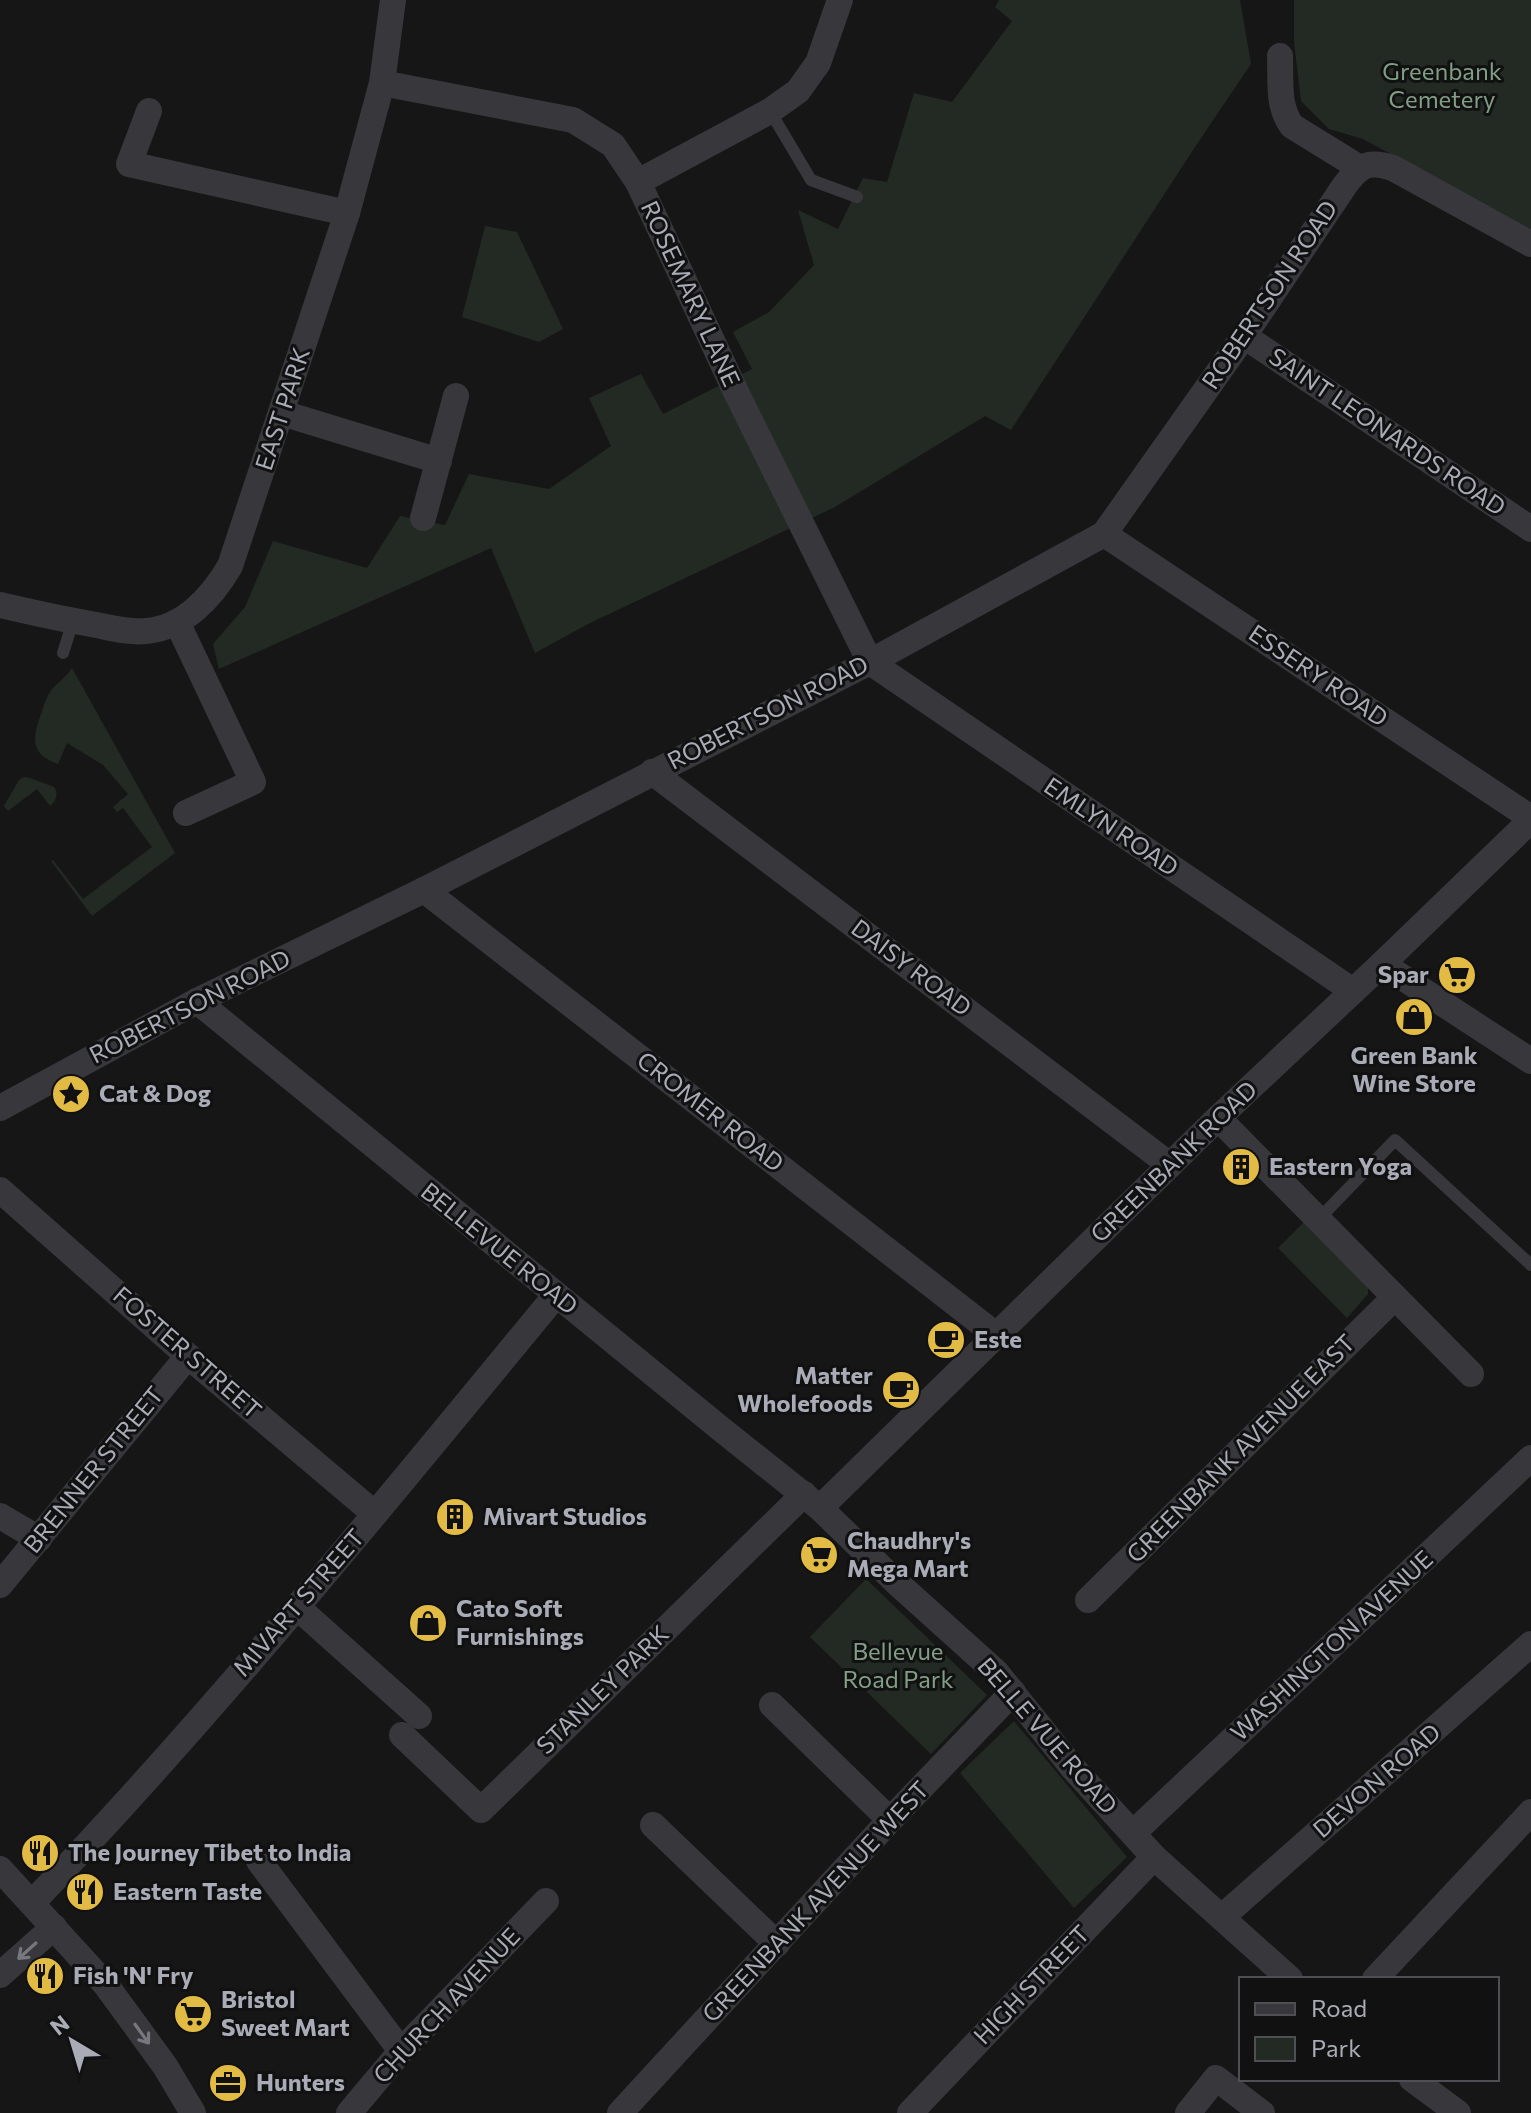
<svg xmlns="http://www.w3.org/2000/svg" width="1531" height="2113" font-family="Commissioner,sans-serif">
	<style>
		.green { fill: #222a23 }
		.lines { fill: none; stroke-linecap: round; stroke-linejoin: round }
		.service { stroke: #37373c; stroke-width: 12 }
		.minor { stroke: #37373c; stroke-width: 26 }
		.oneway { stroke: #76777f }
		.labels { text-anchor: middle; stroke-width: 6; stroke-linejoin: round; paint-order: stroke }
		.park-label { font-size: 24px; fill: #829f86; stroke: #111112 }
		.street-label { font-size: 24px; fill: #a9acb6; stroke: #111112 }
		.poi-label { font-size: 24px; font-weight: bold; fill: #a9acb6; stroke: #111112; text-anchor: start }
	</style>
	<rect width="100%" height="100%" fill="#161617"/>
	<g class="green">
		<polygon points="999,0 1240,0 1251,64 1195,147 1011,430 985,416 835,507 588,624 535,653 491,548 219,669 213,644 245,607 273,541 367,568 400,516 445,525 469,474 549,489 611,446 589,398 641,374 663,414 752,369 733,332 769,312 814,265 798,210 838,229 863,178 887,182 914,93 952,102 1012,21 995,7"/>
		<polygon points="1294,0 1531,0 1531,231 1363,139 1329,129 1301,101 1294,42"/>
		<polygon points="485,226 517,232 563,329 539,342 462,317"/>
		<path d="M 72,668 L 175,853 L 92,916 L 51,861 L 53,860 L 83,899 L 152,847 L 123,808 L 117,812 L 113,807 L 128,794 L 103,765 L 67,743 L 58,764 C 31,754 32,740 40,717 C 43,709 45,700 50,692 C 56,683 66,678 72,668 Z"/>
		<path d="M 24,777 L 30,778 L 54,787 C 59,794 56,801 50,806 L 37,789 L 8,811 L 4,806 L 19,780 Z"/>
		<polygon points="1306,1220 1368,1285 1368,1294 1347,1318 1278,1248"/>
		<polygon points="866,1579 987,1695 931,1754 810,1637"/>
		<polygon points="1014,1721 1127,1857 1074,1908 960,1773"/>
	</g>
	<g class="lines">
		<g class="service">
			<polyline points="770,111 811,180 857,197"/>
			<polyline points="63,653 73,621"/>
			<polyline points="1317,1221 1395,1140 1531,1265"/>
		</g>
		<g class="minor">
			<path d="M 1280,56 C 1281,80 1277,106 1292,126 L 1360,168"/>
			<polyline points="382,83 573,120 613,145 638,182 736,392 870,662 1353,991"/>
			<polyline points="149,111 129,164 347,213"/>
			<polyline points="638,182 770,111 798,91 818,63 840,0"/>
			<polyline points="1244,336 1531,529"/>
			<polyline points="282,413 439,461"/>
			<polyline points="423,518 456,396"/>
			<polyline points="1104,534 1531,818"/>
			<path d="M 0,605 C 30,612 60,619 91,624 C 108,627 128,633 146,631 C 184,628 212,597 230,566 L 347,213 L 382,83 L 393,0"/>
			<polyline points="177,622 253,782 186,813"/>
			<polyline points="652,772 1170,1165"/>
			<polyline points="424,890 996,1335"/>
			<polyline points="1382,964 1531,1061"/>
			<polyline points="197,1001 721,1429 820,1508 896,1582 997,1673 1072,1767 1154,1857 1290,1979"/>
			<path d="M 0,1108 L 197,1001 L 424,890 L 870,662 L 1104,534 L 1244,336 L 1345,185 C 1360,165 1368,160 1393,168 L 1531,244"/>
			<polyline points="1218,1118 1471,1374"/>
			<polyline points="0,1190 188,1356 375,1514"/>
			<polyline points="820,1508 1218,1118 1382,964 1531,820"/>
			<polyline points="0,1516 39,1539"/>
			<polyline points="0,1585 188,1356"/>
			<polyline points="1088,1600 1394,1298"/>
			<polyline points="297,1607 419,1716"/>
			<polyline points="772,1705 890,1820"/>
			<polyline points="402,1735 481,1810 804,1494"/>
			<polyline points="653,1825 777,1944"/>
			<polyline points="1133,1833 1531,1458"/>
			<polyline points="259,1861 401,2051"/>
			<polyline points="0,1869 106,1985 165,2066 193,2113"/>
			<path d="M 32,1903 C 217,1710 386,1501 556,1295"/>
			<polyline points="1222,1917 1531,1644"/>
			<polyline points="0,1975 54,1927"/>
			<polyline points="1375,1979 1531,1812"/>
			<polyline points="1412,2079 1458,2113"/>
			<polyline points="349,2113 401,2051 546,1901"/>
			<polyline points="620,2113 890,1820 1013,1692"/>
			<polyline points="910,2113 1154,1857"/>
			<polyline points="1188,2113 1216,2078 1262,2113"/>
		</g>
	</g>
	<defs><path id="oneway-shaft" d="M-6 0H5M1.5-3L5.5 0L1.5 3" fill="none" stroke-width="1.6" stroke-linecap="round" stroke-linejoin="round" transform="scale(2)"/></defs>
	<g class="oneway">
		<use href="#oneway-shaft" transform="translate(27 1951) rotate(138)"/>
		<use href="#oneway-shaft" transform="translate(142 2034) rotate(54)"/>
	</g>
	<defs>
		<symbol id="supermarket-disc" viewBox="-11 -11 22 22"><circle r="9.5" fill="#e1bb44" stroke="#111112"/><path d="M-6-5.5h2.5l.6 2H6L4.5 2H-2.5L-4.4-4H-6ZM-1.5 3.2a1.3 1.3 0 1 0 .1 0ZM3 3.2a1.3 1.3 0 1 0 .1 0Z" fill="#111"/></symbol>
		<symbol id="shop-disc" viewBox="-11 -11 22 22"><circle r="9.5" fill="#e1bb44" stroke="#111112"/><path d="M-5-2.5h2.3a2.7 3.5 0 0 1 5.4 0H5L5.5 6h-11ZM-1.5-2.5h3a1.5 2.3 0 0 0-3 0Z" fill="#111"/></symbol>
		<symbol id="sight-disc" viewBox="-11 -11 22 22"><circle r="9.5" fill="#e1bb44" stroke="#111112"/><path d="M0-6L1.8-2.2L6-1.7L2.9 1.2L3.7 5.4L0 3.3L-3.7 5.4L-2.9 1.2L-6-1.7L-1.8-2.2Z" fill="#111"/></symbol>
		<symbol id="building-disc" viewBox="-11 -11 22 22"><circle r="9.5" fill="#e1bb44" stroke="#111112"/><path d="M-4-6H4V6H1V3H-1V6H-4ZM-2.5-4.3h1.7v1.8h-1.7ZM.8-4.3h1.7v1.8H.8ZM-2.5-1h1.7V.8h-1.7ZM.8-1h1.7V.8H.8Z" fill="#111"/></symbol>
		<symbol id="cafe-disc" viewBox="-11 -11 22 22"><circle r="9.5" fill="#e1bb44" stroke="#111112"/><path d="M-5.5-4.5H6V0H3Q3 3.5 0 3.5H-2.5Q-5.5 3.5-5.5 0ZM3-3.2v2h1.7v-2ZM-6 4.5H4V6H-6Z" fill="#111"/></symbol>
		<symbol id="restaurant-disc" viewBox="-11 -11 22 22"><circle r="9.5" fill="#e1bb44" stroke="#111112"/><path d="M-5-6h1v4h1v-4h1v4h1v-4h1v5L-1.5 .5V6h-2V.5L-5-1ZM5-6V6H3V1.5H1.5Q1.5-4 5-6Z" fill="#111"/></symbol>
		<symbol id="office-disc" viewBox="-11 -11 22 22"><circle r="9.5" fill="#e1bb44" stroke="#111112"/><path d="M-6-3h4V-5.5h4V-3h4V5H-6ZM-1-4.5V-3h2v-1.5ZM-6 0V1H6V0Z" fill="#111"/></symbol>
	</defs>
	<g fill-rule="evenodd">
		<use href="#supermarket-disc" x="1435" y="953" width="44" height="44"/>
		<use href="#shop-disc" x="1392" y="995" width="44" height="44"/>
		<use href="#sight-disc" x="49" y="1072" width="44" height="44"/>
		<use href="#building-disc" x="1219" y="1145" width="44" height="44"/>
		<use href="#cafe-disc" x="924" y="1318" width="44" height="44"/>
		<use href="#cafe-disc" x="879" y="1368" width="44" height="44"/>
		<use href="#building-disc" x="433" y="1495" width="44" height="44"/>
		<use href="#supermarket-disc" x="797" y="1533" width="44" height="44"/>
		<use href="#shop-disc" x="406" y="1601" width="44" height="44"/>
		<use href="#restaurant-disc" x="18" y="1831" width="44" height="44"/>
		<use href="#restaurant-disc" x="63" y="1870" width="44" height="44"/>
		<use href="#restaurant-disc" x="23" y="1954" width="44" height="44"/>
		<use href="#supermarket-disc" x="171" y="1992" width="44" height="44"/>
		<use href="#office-disc" x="206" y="2061" width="44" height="44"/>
	</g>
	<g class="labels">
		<g class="park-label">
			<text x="1442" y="80">Greenbank<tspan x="1442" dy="28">Cemetery</tspan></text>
			<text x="898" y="1660">Bellevue<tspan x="898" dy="28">Road Park</tspan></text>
		</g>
		<g class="street-label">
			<text transform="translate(690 294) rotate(65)" y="8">ROSEMARY LANE</text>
			<text transform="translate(1270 295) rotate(-56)" y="8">ROBERTSON ROAD</text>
			<text transform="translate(283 409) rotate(-72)" y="8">EAST PARK</text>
			<text transform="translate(1387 432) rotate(34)" y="8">SAINT LEONARDS ROAD</text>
			<text transform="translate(1318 676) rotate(34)" y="8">ESSERY ROAD</text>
			<text transform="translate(768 713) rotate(-27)" y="8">ROBERTSON ROAD</text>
			<text transform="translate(1111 827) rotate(34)" y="8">EMLYN ROAD</text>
			<text transform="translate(911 968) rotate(37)" y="8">DAISY ROAD</text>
			<text transform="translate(190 1007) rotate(-27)" y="8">ROBERTSON ROAD</text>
			<text transform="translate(710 1112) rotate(38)" y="8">CROMER ROAD</text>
			<text transform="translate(1174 1162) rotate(-44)" y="8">GREENBANK ROAD</text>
			<text transform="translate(499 1249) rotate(39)" y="8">BELLEVUE ROAD</text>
			<text transform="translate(187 1353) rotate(41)" y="8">FOSTER STREET</text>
			<text transform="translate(1241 1449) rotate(-45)" y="8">GREENBANK AVENUE EAST</text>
			<text transform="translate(94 1470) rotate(-51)" y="8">BRENNER STREET</text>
			<text transform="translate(299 1603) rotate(-49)" y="8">MIVART STREET</text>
			<text transform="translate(1332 1646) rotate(-43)" y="8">WASHINGTON AVENUE</text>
			<text transform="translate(603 1690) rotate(-44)" y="8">STANLEY PARK</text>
			<text transform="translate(1047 1736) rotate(49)" y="8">BELLE VUE ROAD</text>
			<text transform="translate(1377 1781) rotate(-41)" y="8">DEVON ROAD</text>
			<text transform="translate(816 1902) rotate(-47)" y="8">GREENBANK AVENUE WEST</text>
			<text transform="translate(1032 1985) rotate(-46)" y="8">HIGH STREET</text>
			<text transform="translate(447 2006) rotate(-47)" y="8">CHURCH AVENUE</text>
		</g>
		<g class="poi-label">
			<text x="1429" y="983" text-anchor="end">Spar</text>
			<text x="1414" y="1064" text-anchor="middle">Green Bank<tspan x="1414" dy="28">Wine Store</tspan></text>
			<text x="99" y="1102">Cat &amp; Dog</text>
			<text x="1269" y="1175">Eastern Yoga</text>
			<text x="974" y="1348">Este</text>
			<text x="873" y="1384" text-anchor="end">Matter<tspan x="873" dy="28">Wholefoods</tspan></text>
			<text x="483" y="1525">Mivart Studios</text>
			<text x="847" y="1549">Chaudhry's<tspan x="847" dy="28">Mega Mart</tspan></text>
			<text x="456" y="1617">Cato Soft<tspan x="456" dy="28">Furnishings</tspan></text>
			<text x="68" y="1861">The Journey Tibet to India</text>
			<text x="113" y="1900">Eastern Taste</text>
			<text x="73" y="1984">Fish 'N' Fry</text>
			<text x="221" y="2008">Bristol<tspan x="221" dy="28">Sweet Mart</tspan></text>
			<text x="256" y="2091">Hunters</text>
		</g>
	</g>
	<rect x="1239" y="1977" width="260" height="104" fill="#111112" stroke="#4e4f54" stroke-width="2"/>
	<rect x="1255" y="2003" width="40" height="12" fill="#37373c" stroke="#4e4f54" stroke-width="2"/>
	<text x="1311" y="2017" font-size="24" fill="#a9acb6">Road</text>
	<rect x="1255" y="2037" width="40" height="24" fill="#222a23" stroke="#4e4f54" stroke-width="2"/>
	<text x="1311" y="2057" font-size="24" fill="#a9acb6">Park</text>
	<g transform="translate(72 2041) rotate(322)" stroke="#111112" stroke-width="6" paint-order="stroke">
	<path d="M0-6L14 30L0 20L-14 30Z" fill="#a9acb6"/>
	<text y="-12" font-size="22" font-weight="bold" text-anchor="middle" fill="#a9acb6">N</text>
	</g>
</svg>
